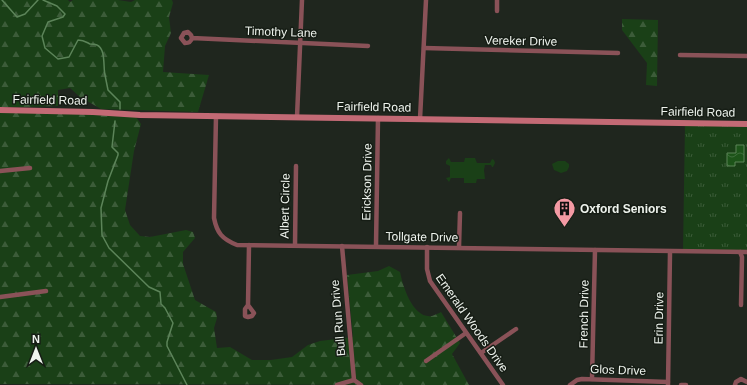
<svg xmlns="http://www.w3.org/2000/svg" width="747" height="385" font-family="Arial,sans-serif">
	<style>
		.green { fill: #1a4017 }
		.forest { fill: url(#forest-firs) }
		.park { fill: url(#park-tufts) }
		.water { fill: url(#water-waves); stroke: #5c8459 }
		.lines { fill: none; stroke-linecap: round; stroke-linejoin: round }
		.stream { stroke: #5c8459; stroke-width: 1.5 }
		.street { stroke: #8a5258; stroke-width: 4.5 }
		.secondary { stroke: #c36a75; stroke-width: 6 }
		.labels { text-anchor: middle; stroke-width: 3; stroke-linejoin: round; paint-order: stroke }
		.street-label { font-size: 12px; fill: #eef3ed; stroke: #161d15 }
		.poi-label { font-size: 12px; font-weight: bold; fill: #eef3ed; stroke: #161d15; text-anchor: start }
	</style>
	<defs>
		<pattern id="forest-firs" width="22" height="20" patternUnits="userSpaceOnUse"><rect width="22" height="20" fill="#1a4017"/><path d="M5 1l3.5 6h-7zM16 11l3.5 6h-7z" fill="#3c5c39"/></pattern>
		<pattern id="park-tufts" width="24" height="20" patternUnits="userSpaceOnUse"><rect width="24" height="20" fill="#1a4017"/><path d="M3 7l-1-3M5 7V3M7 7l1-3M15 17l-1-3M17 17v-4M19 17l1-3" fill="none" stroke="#3c5c39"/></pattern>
		<pattern id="water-waves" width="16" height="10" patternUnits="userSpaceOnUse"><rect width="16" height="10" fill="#1d5419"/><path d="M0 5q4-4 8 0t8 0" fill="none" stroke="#3e6d3b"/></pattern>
	</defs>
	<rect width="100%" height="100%" fill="#1f261e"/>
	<g class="green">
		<polygon points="449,158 451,162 464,162 465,158 475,158 477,163 490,163 492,159 494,160 495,163 493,167 492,167 491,165 485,165 484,170 485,179 477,179 476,183 464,183 464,178 451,178 449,182 446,178 450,177 450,166 446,164 446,161"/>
		<polygon points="558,161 565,161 569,164 569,167 567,171 561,173 554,170 552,164"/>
	</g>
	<g class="forest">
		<polygon points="0,0 68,0 70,2 73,0 118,0 131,2 135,0 172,0 173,3 169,17 171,33 165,46 163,72 209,75 198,112 101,109 80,97 70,88 58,90 58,106 22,107 0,107"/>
		<polygon points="622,19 658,20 657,86 646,85 647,63 622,30"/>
		<path d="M 0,112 L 113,115 L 122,117 L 136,117 L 141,124 L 134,151 L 125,210 L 130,225 L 140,236 L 150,237 L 186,230 L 193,232 L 195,238 L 183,252 L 183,264 L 195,300 L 216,312 L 217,318 L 214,328 L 217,348 L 230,347 L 252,360 L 271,360 L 292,357 L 308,345 L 320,341 L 353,337 L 347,275 L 378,271 L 389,266 L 400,272 C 403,287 413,319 432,316 C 435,315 439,313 441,312 L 460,343 L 452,354 L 469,385 L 0,384 Z"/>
	</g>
	<polygon class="park" points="685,123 747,124 747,252 683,251"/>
	<polygon class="water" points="736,145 744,145 744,162 735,162 735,166 727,166 727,153 736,153"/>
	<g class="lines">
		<g class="stream">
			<polyline points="2,0 17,17 25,14 38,0"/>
			<path d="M 43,0 L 57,6 L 65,14 L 63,17 L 48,22 L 42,36 L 45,48 L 58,59 L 69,57 L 78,40 C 84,40 86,42 90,44 C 93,44 95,44 97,45 C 106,49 103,67 105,75 C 106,80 107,85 108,90 L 120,102 L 120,109"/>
			<polyline points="115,121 112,147 118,153 118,155 108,181 101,208 102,235 109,248 149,287 160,292 161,304 165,308 173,323 167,342 167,346 187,385"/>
		</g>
		<g class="street">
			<polyline points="497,11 497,0"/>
			<path d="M 192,38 C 191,42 189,43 185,43 L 181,38 L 184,33 L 188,32 L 191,35 L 192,38 L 368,46"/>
			<polyline points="424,48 618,53"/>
			<polyline points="680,55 747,56"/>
			<path d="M 216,116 L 214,218 C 217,233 222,239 237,245 L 747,252"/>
			<polyline points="297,117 302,0"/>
			<polyline points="420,119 426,0"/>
			<polyline points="0,171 30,168"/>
			<polyline points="295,245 296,166"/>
			<polyline points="342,246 354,380 361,385"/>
			<polyline points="376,246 378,118"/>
			<polyline points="427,247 427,269 430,281 503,385"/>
			<polyline points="459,247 460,213"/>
			<polyline points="740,252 742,257 741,305"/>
			<polyline points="0,297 46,291"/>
			<polyline points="248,305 254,313 252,316 248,317 245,316 245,309 248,305 249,245"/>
			<polyline points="481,353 516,329"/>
			<polyline points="426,361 466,333"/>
			<polyline points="592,379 595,250"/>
			<polyline points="337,385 354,380"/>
			<polyline points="570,385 577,380 582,379 668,382"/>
			<polyline points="668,385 670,252"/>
			<polyline points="681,385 686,385"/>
			<polyline points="735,385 736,382 741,379 747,382"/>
		</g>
		<polyline class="secondary" points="0,110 93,112 140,115 747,124"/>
	</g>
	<defs>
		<symbol id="building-pin" viewBox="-11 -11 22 30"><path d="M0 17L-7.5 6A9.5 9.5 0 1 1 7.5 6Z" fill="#f49aa4" stroke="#161d15"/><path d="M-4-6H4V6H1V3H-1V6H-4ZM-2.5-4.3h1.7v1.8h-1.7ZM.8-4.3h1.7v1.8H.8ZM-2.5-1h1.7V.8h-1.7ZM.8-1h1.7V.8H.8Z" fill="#111"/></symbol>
	</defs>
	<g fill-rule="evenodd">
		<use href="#building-pin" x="552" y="196" width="25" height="34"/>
	</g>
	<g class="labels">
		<g class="street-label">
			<text transform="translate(281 32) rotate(2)" y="4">Timothy Lane</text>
			<text transform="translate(521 41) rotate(1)" y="4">Vereker Drive</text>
			<text transform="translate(50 100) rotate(1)" y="4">Fairfield Road</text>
			<text transform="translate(374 107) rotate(1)" y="4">Fairfield Road</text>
			<text transform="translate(698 112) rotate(1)" y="4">Fairfield Road</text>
			<text transform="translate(367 182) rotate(-89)" y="4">Erickson Drive</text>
			<text transform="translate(285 206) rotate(-89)" y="4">Albert Circle</text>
			<text transform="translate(422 237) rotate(1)" y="4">Tollgate Drive</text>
			<text transform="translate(584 314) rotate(-89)" y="4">French Drive</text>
			<text transform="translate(338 318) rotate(-95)" y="4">Bull Run Drive</text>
			<text transform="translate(659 318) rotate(-89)" y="4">Erin Drive</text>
			<text transform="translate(472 323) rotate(55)" y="4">Emerald Woods Drive</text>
			<text transform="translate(618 370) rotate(2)" y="4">Glos Drive</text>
		</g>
		<g class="poi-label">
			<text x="580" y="213">Oxford Seniors</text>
		</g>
	</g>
	<g transform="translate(36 349)" stroke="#161d15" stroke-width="3" paint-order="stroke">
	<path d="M0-3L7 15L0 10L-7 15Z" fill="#eef3ed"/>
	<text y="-6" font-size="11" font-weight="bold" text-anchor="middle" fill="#eef3ed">N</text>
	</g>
</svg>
